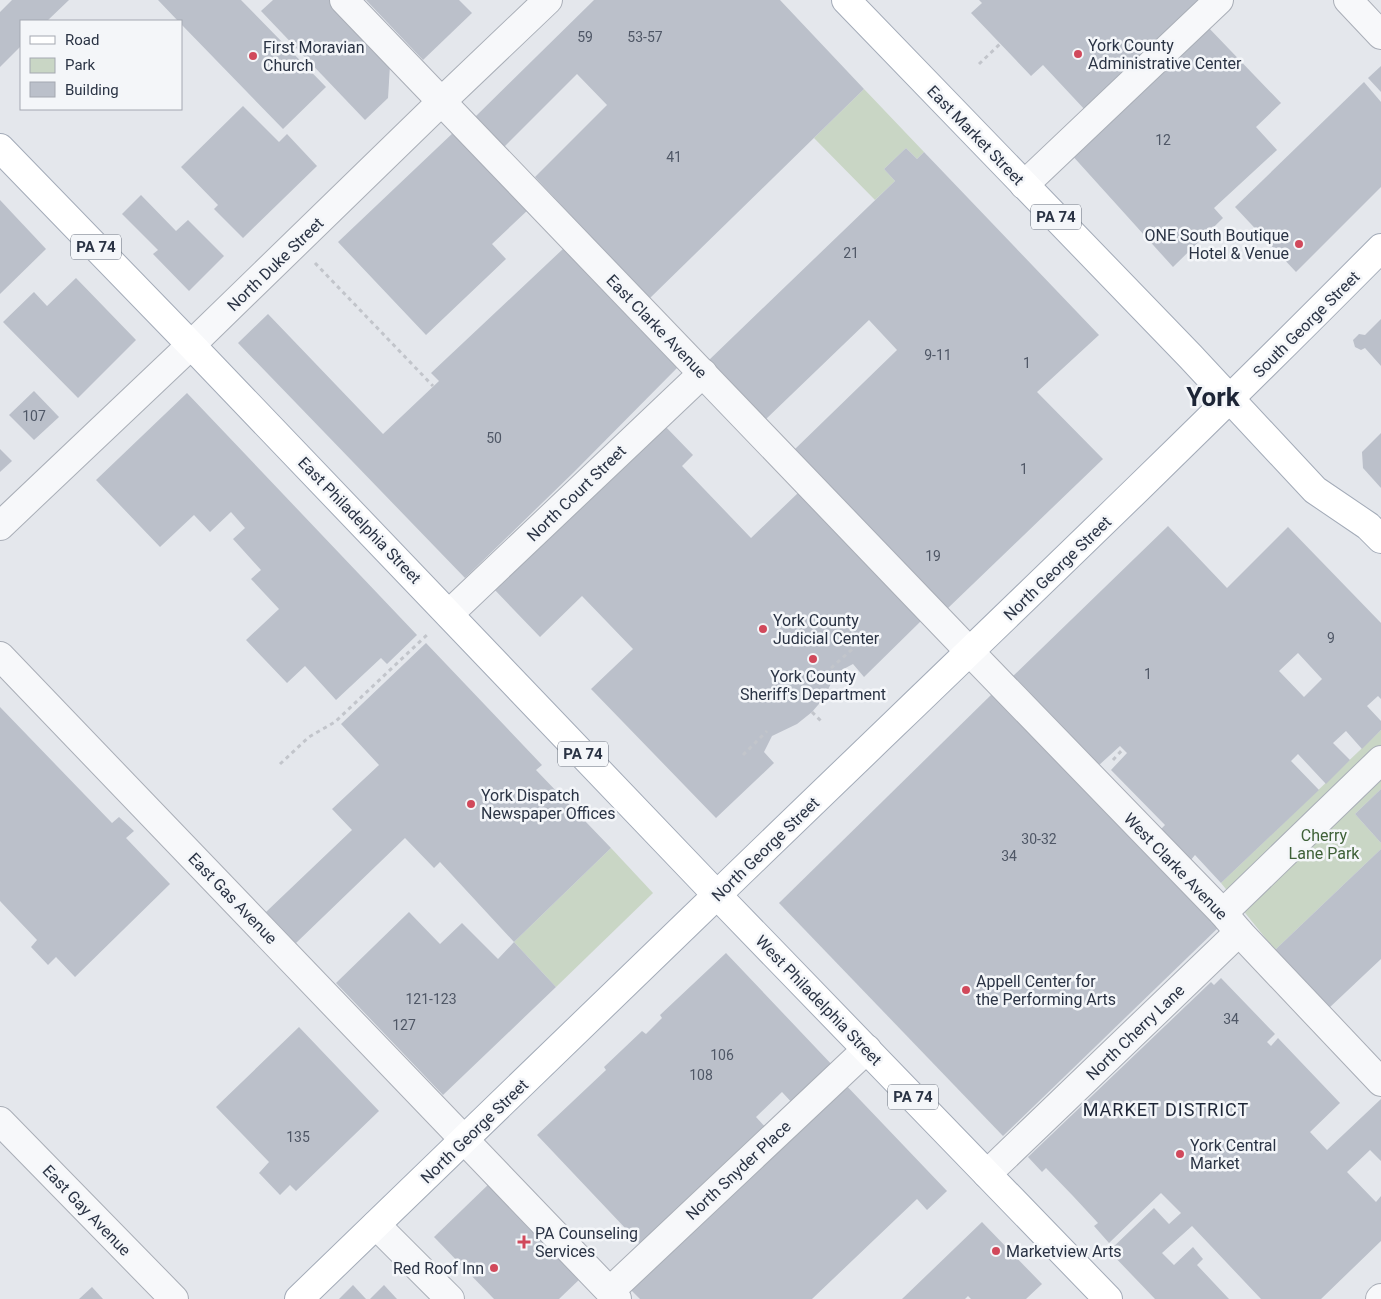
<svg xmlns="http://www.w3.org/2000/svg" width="1381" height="1299" font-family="Roboto,sans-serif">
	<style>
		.green { fill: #c9d6c5 }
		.building { fill: #bbc0ca; fill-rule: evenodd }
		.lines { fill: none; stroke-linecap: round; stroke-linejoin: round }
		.minor-casing { stroke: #a9aeb7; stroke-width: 30 }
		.major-casing { stroke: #a3abb8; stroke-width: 30 }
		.path { stroke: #c2c5cb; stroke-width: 3; stroke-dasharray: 4 4; stroke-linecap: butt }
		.minor { stroke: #f7f8fa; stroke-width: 28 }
		.major { stroke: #fff; stroke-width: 28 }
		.poi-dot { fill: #d1495b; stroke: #f4f6f9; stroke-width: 2 }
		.labels { text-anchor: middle; stroke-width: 5; stroke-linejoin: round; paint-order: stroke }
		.number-label { font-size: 14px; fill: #4f5766 }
		.shield { fill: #f4f6f9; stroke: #676e7b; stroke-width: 1 }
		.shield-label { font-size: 15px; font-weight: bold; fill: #2b3445 }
		.poi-label { font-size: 16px; fill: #2b3445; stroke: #f4f6f9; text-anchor: start }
		.street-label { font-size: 16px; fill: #2b3445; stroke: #f4f6f9 }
		.park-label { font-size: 16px; fill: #3f6138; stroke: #f4f6f9 }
		.neighbourhood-label { font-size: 18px; letter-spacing: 1px; fill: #1d2536; stroke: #f4f6f9 }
		.town-label { font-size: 26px; font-weight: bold; fill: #1d2536; stroke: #f4f6f9 }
	</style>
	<rect width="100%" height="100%" fill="#e4e7ec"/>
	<g class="green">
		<polygon points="864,89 924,152 917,159 906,148 884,169 895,181 875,200 814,138"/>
		<polygon points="1381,730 1381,789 1355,814 1381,843 1381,849 1275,950 1221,883"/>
		<polygon points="611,848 653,893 556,987 514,942"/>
	</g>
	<g class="building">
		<polygon points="12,0 69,0 47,21 21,21 21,46 0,67 0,12"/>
		<polygon points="158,0 241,0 326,87 283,129 181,24 181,21 178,21"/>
		<polygon points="273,0 329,0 390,65 388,98 365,120 261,11"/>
		<polygon points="366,0 459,0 472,13 423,60"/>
		<polygon points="594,0 780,0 864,89 649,299 535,177 607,105 577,74 503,148 474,118"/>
		<polygon points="979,0 1203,0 1086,111 1043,65 1031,76 971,13 982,3"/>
		<polygon points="1206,25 1281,103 1256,127 1277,150 1214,208 1223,218 1173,267 1070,153"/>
		<polygon points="1381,66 1381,92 1368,78"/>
		<polygon points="1364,82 1381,102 1381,187 1296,272 1235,207"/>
		<polygon points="243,106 279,142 287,134 317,166 243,238 214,209 218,205 181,167"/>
		<polygon points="455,131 529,209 492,244 506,259 426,335 338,242"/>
		<polygon points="906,148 917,159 924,152 1099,335 1037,392 1103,459 947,609 794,450 897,350 869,320 765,420 708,361 895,181 884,169"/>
		<polygon points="141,195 176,231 188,220 224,256 189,291 153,254 158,250 122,214"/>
		<polygon points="0,200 46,249 0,294"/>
		<polygon points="564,248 678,367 574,472 465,578 238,343 268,314 383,434 439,381 431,373"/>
		<polygon points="76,278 136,340 78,398 3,322 34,292 47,306"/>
		<polygon points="1381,319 1381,366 1365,348 1361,350 1355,347 1353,340 1359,334 1365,335"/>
		<polygon points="34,391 59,417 34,440 9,415"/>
		<polygon points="187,393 417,635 387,664 381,658 336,700 305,666 287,683 246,640 279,609 251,579 261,570 233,539 245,528 231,512 210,532 194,515 160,547 96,480"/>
		<polygon points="663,424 693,455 682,466 751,538 798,493 921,621 864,677 853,664 836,673 824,698 812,712 797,724 772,736 764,752 774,763 716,818 591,689 633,649 582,596 540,637 493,588"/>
		<polygon points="1381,433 1381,488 1363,468 1362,452"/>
		<polygon points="0,449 12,461 0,472"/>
		<path d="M 1168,526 L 1227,588 L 1288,527 L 1381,623 L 1381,699 L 1378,696 L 1367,706 L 1381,721 L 1381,730 L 1362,749 L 1346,731 L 1333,743 L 1350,760 L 1326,784 L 1298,754 L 1291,761 L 1319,790 L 1221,883 L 1195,855 L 1190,861 L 1160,830 L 1165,825 L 1111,770 L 1127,753 L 1120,746 L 1098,766 L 1012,677 ZM 1298,653 L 1322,679 L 1304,697 L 1279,671 Z"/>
		<polygon points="426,643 542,765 536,770 611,848 514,942 440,862 434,868 405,838 296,943 266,912 352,830 332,809 379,765 341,724"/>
		<polygon points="992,694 1219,927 1003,1136 779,903"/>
		<polygon points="0,707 112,823 119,817 134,831 126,838 170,884 75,977 56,957 48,965 31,947 37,940 0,901"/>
		<polygon points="1381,789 1381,843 1355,814"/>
		<polygon points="1381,849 1381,959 1329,1008 1275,950"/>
		<polygon points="409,912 440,944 462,923 498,959 514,942 556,987 443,1095 336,983"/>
		<polygon points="726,953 835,1068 795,1106 782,1092 756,1117 768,1130 644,1248 537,1135 606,1070 604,1067 642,1031 646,1034 662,1018 660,1015"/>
		<polygon points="1221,978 1275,1034 1267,1042 1271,1046 1278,1038 1340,1103 1310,1132 1327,1150 1381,1099 1381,1161 1370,1150 1347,1172 1376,1202 1381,1196 1381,1241 1321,1299 1261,1299 1192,1226 1162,1253 1174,1265 1193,1247 1203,1259 1197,1265 1229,1299 1155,1299 1109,1251 1154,1208 1169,1224 1181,1213 1161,1193 1109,1243 1094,1226 1098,1223 1073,1196 1046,1168 1042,1172 1028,1157 1211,982 1214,985"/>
		<polygon points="299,1027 379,1111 296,1191 290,1185 280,1195 259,1173 269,1162 216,1107"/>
		<polygon points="842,1081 947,1191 927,1210 917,1199 812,1299 640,1299 627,1286"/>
		<polygon points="492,1181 583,1276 559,1299 494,1299 434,1237"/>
		<polygon points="982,1222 1042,1284 1026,1299 971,1299 968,1296 965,1299 902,1299"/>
		<polygon points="353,1285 366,1299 339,1299"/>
		<polygon points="384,1285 397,1299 370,1299"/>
		<polygon points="92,1287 103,1299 79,1299"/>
	</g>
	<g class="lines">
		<defs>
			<g id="minor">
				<polyline points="344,0 970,652 1223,913 1239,932 1381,1082"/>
				<polyline points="1348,0 1381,35"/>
				<polyline points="1024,185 1219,0"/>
				<polyline points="0,526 191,345 442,101 548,0"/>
				<polyline points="449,614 703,373"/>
				<polyline points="0,656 617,1299"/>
				<polyline points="1223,913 1381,760"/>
				<polyline points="0,1121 174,1299"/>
				<polyline points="987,1174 1239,932"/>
				<polyline points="376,1225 450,1299"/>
				<polyline points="610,1291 867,1049"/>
				<polyline points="1380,1299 1381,1298"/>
			</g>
			<g id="major">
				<polyline points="846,0 1190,356 1315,490 1368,526 1381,539"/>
				<polyline points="0,148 191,345 717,895 1108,1299"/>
				<path d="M 299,1299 C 439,1165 579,1029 719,893 C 940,679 1164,467 1381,248"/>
			</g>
		</defs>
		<use href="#minor" class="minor-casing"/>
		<use href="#major" class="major-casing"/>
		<g class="path">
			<polyline points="979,64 1000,44"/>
			<polyline points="315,263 433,386"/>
			<polyline points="831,668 857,645"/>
			<polyline points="812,712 821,721"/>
			<polyline points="743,755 767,731"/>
			<polyline points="1113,760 1123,749"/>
			<polyline points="280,764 309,737 335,722 429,633"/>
		</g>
		<use href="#minor" class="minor"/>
		<use href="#major" class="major"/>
	</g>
	<g class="poi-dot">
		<circle cx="1078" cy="54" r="5"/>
		<circle cx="253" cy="56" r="5"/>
		<circle cx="1299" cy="244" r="5"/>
		<circle cx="763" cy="629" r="5"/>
		<circle cx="813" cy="659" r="5"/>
		<circle cx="471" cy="804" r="5"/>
		<circle cx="966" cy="990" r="5"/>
		<circle cx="1180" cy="1154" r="5"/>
		<path d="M521.5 1234.5h5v5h5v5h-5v5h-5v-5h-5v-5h5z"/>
		<circle cx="996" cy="1251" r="5"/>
		<circle cx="494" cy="1268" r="5"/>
	</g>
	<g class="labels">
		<g class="number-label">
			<text x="585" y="42">59</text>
			<text x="645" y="42">53-57</text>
			<text x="1163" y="145">12</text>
			<text x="674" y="162">41</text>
			<text x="851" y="258">21</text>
			<text x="938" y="360">9-11</text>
			<text x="1027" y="368">1</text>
			<text x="34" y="421">107</text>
			<text x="494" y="443">50</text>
			<text x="1024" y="474">1</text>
			<text x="933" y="561">19</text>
			<text x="1331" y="643">9</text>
			<text x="1148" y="679">1</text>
			<text x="1039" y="844">30-32</text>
			<text x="1009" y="861">34</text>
			<text x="431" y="1004">121-123</text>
			<text x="1231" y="1024">34</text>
			<text x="404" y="1030">127</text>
			<text x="722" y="1060">106</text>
			<text x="701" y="1080">108</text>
			<text x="298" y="1142">135</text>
		</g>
		<g class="shield">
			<rect x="1031" y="204.5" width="50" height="25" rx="4"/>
			<rect x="71" y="234.5" width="50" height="25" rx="4"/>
			<rect x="558" y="741.5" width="50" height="25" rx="4"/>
			<rect x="888" y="1084.5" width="50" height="25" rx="4"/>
		</g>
		<g class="shield-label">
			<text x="1056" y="222">PA 74</text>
			<text x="96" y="252">PA 74</text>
			<text x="583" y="759">PA 74</text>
			<text x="913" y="1102">PA 74</text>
		</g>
		<g class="poi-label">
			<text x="1088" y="51">York County<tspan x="1088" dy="18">Administrative Center</tspan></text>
			<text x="263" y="53">First Moravian<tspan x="263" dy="18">Church</tspan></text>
			<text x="1289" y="241" text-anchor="end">ONE South Boutique<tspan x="1289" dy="18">Hotel &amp; Venue</tspan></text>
			<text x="773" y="626">York County<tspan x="773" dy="18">Judicial Center</tspan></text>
			<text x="813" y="682" text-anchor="middle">York County<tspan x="813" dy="18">Sheriff's Department</tspan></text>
			<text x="481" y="801">York Dispatch<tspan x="481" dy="18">Newspaper Offices</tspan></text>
			<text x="976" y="987">Appell Center for<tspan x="976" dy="18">the Performing Arts</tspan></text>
			<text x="1190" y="1151">York Central<tspan x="1190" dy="18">Market</tspan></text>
			<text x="535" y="1239">PA Counseling<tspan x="535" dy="18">Services</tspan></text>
			<text x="1006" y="1257">Marketview Arts</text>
			<text x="484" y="1274" text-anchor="end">Red Roof Inn</text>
		</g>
		<g class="street-label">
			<text transform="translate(976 135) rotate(46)" y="6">East Market Street</text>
			<text transform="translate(275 264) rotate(-44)" y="6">North Duke Street</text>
			<text transform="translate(1306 324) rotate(-45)" y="6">South George Street</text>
			<text transform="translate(657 326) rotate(46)" y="6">East Clarke Avenue</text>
			<text transform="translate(576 493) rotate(-44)" y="6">North Court Street</text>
			<text transform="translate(360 520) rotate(46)" y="6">East Philadelphia Street</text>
			<text transform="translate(1057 568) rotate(-44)" y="6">North George Street</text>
			<text transform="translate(765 849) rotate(-44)" y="6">North George Street</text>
			<text transform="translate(1176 866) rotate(46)" y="6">West Clarke Avenue</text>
			<text transform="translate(233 898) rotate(46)" y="6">East Gas Avenue</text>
			<text transform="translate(819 1000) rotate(46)" y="6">West Philadelphia Street</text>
			<text transform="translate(1135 1032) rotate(-44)" y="6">North Cherry Lane</text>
			<text transform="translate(474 1131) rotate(-44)" y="6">North George Street</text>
			<text transform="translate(738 1170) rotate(-43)" y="6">North Snyder Place</text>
			<text transform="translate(87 1210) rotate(46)" y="6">East Gay Avenue</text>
		</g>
		<g class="park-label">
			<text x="1324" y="841">Cherry<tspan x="1324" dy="18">Lane Park</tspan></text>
		</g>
		<g class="neighbourhood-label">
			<text x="1166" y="1116">MARKET DISTRICT</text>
		</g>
		<g class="town-label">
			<text x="1213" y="406">York</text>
		</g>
	</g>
	<rect x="20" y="20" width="162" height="90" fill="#f4f6f9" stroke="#a4a8b1"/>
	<rect x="30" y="36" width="25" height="8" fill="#ffffff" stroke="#a4a8b1"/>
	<text x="65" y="45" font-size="15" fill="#2b3445">Road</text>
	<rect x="30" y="58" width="25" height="15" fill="#c9d6c5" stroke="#a4a8b1"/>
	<text x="65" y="70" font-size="15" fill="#2b3445">Park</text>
	<rect x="30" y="82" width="25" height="15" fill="#bbc0ca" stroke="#a4a8b1"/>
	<text x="65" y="95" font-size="15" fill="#2b3445">Building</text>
</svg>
